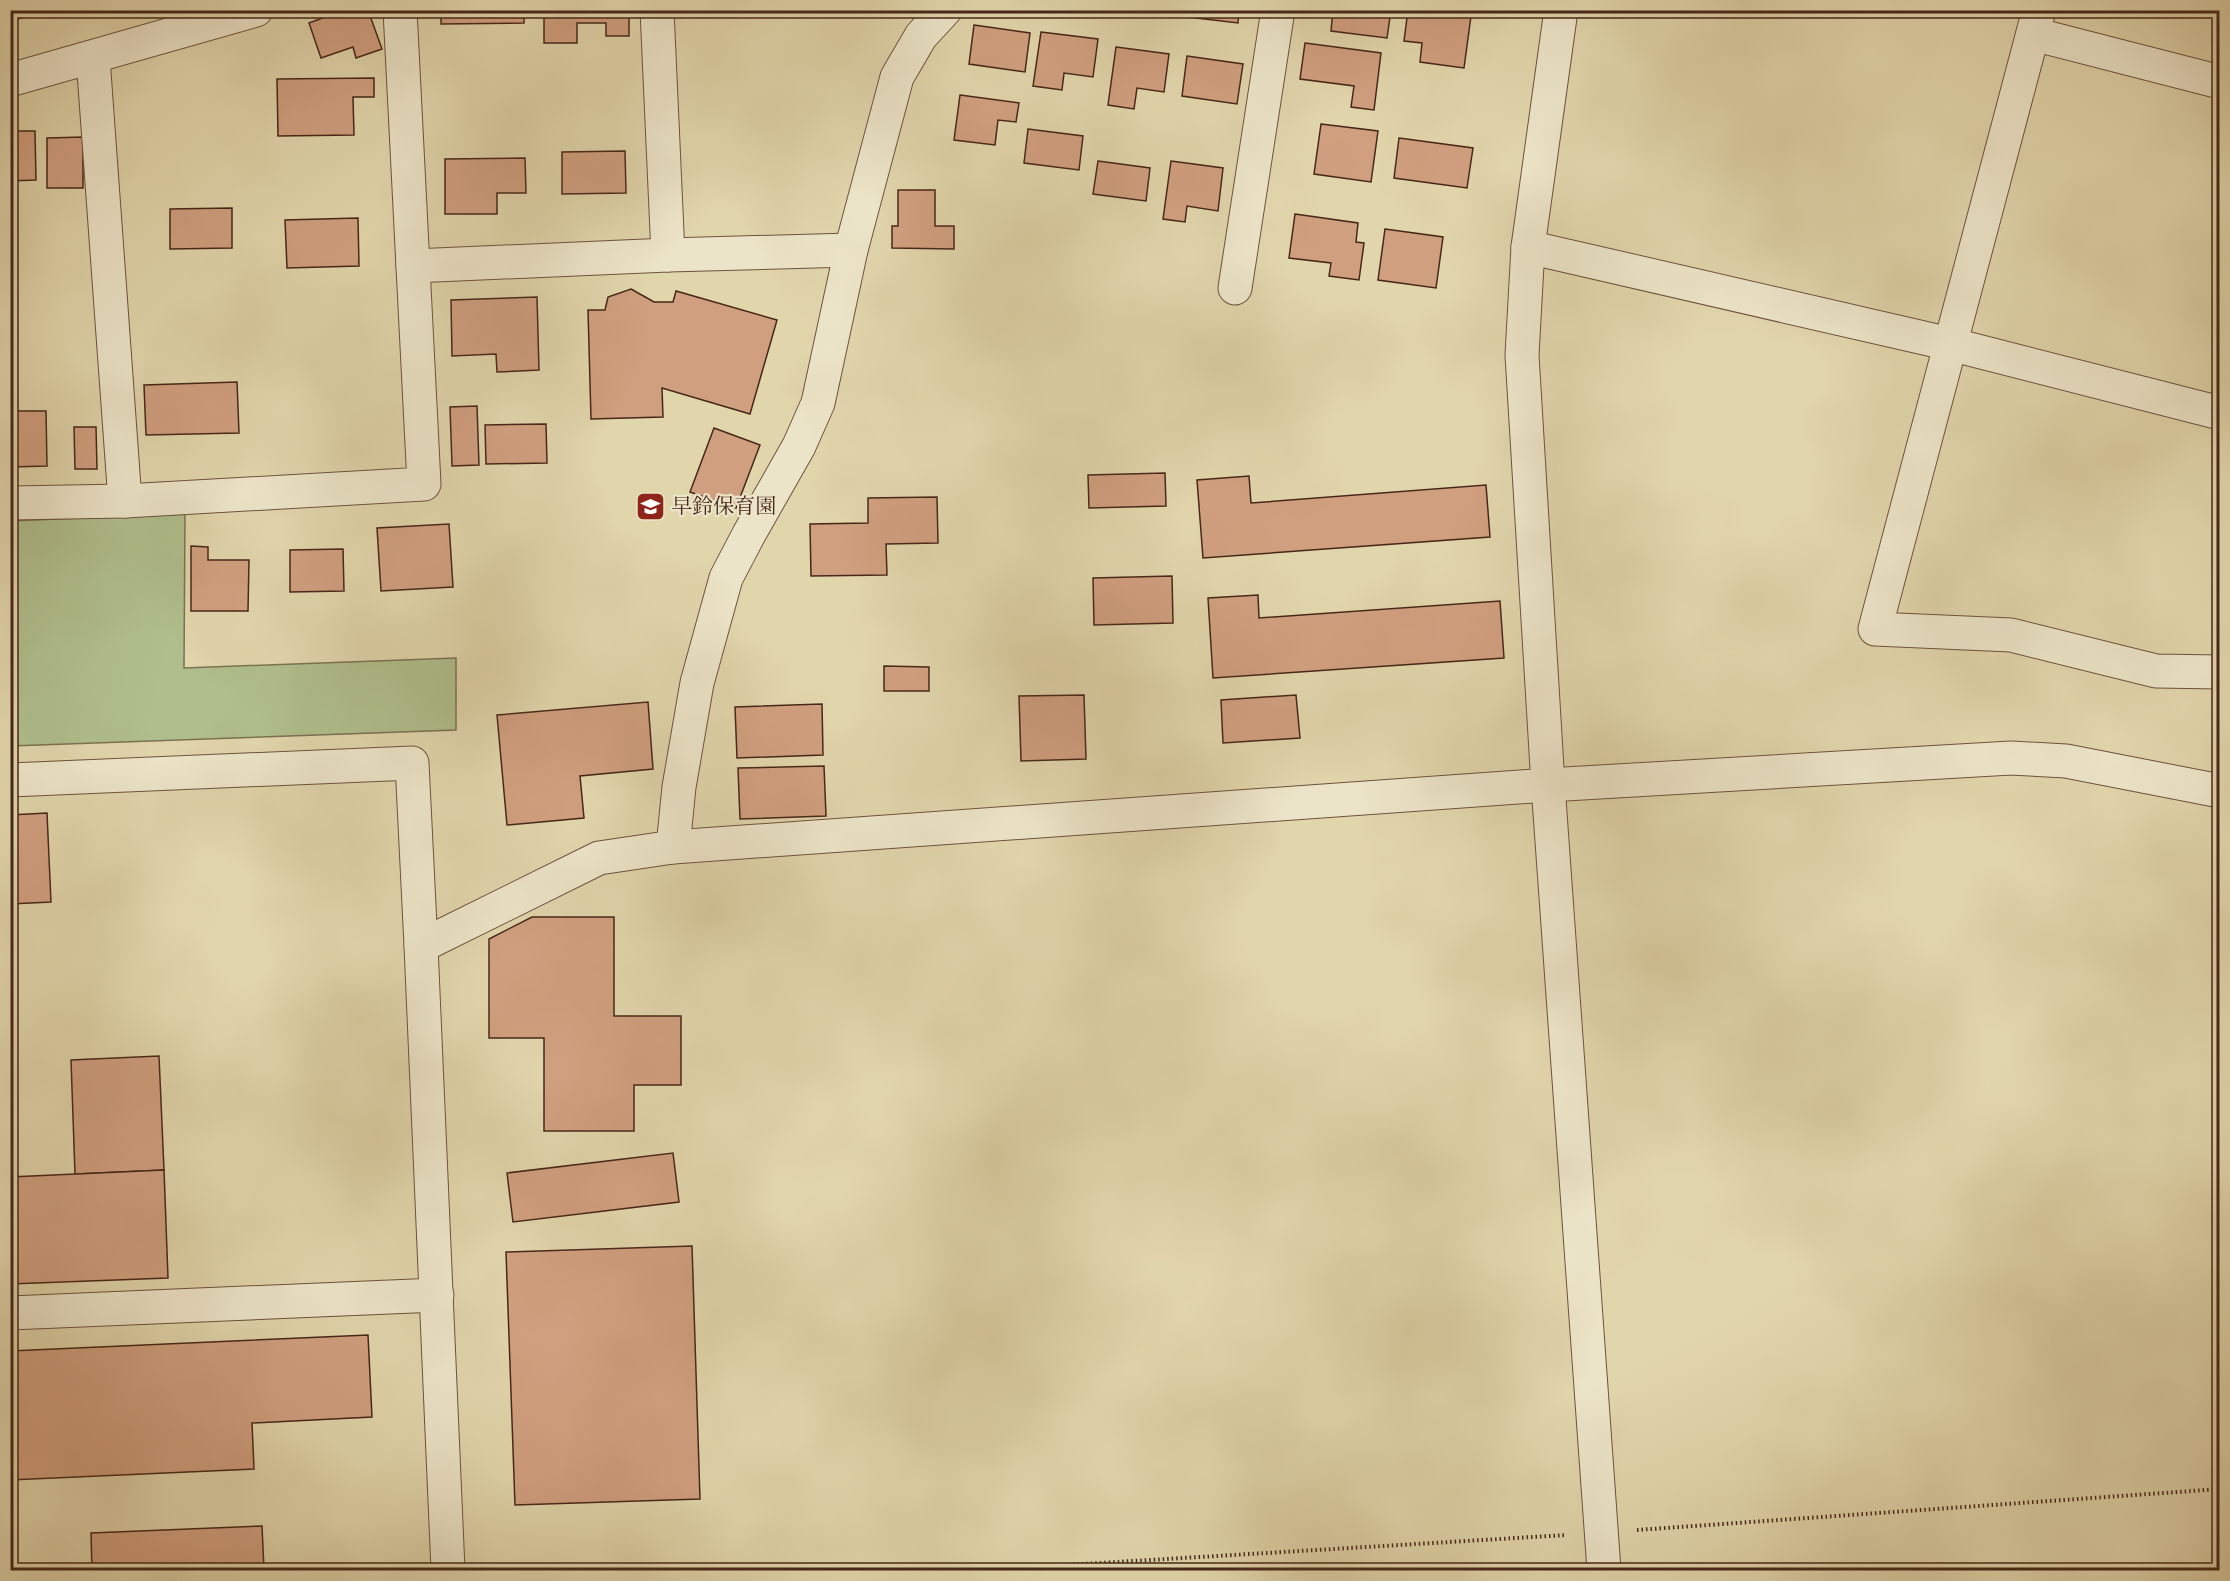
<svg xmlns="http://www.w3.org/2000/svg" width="2230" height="1581" font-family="'Old Standard TT','Noto Serif JP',serif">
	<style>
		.green { fill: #afbe8c; stroke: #7b7252; stroke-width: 1.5 }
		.building { fill: #d09f7f; stroke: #472719; stroke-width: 1.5 }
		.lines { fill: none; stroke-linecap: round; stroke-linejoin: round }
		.minor-casing { stroke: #6e523e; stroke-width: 35 }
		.path { stroke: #472719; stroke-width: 4; stroke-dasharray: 1.5 3; stroke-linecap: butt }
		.minor { stroke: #ece4c8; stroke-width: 33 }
		.labels { text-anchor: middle; stroke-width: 4.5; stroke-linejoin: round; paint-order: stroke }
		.poi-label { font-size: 21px; fill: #472719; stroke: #ece4c8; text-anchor: start }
	</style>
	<rect width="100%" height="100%" fill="#e1d5ab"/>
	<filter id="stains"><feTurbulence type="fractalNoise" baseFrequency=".00333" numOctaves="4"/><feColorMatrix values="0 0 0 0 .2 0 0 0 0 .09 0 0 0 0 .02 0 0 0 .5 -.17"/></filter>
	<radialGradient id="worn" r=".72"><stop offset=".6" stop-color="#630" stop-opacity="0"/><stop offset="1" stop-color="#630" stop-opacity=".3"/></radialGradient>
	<polygon class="green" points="185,514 184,668 456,658 456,730 11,746 10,521"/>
	<g class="building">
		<polygon points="11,10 48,10 14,20"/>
		<polygon points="344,10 368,10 382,49 356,58 353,47 321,58 309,23"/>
		<polygon points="441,10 524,10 524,23 441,24"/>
		<polygon points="544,10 629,10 629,36 606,36 606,23 577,23 577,43 544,43"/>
		<polygon points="728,10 762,10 762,16 728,17"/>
		<polygon points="1162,10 1239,10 1238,23 1162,14"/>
		<polygon points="1333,10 1391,10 1387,38 1331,31"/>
		<polygon points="1408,10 1432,10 1471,16 1464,68 1420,62 1422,43 1404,41"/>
		<polygon points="974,25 1030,33 1025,72 969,64"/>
		<polygon points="1041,32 1098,39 1093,77 1064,73 1062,90 1033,86"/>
		<polygon points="1305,43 1381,53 1374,110 1351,107 1354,86 1300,79"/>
		<polygon points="1116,47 1169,54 1164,92 1137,88 1134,109 1108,105"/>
		<polygon points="1187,56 1243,64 1237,104 1182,96"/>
		<polygon points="374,78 374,97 353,97 354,135 278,136 277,79"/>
		<polygon points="960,95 1019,103 1016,122 998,120 995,145 954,140"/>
		<polygon points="1321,124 1378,131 1371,182 1314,174"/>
		<polygon points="1028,129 1083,136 1079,170 1024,163"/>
		<polygon points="10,131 35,131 36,180 10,181"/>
		<polygon points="83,137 83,188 47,188 47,138"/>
		<polygon points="1399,138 1473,148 1467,188 1394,178"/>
		<polygon points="625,151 626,193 562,194 562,152"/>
		<polygon points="525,158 526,193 497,193 497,214 445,214 445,159"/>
		<polygon points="1098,161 1150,168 1146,201 1093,194"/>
		<polygon points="1171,161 1223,168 1218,211 1187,206 1185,222 1163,219"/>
		<polygon points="898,190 935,190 935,226 954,226 954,249 892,248 892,226 898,226"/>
		<polygon points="232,208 232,248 170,249 170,209"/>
		<polygon points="1295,214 1358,223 1356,242 1364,243 1359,280 1329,276 1331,263 1289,258"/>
		<polygon points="358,218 359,266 287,268 285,220"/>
		<polygon points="1385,229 1443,237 1436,288 1378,280"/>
		<polygon points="631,289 654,302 673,302 676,291 777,320 750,414 662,388 663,417 591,419 588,310 605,310 608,297"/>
		<polygon points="537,297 539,370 497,372 496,354 452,356 451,300"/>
		<polygon points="237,382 239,433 146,435 144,385"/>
		<polygon points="477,406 479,465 452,466 450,407"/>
		<polygon points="10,411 46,411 47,466 10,467"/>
		<polygon points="546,424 547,463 486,464 485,425"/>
		<polygon points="74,427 96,427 97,469 75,469"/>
		<polygon points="714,428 760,445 736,508 690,492"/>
		<polygon points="1165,473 1166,506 1089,508 1088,475"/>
		<polygon points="1249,476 1251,503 1486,485 1490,537 1203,558 1197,480"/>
		<polygon points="937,497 938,543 886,544 887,575 811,576 810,524 868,523 868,498"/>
		<polygon points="449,524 453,587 381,591 377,528"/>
		<polygon points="191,546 208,547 208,560 249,560 248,611 191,611"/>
		<polygon points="343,549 344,591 290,592 290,550"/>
		<polygon points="1172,576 1173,623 1094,625 1093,578"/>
		<polygon points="1258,595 1259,618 1500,601 1504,658 1213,678 1208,598"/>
		<polygon points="884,666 929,667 929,691 884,691"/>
		<polygon points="1084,695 1086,759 1021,761 1019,696"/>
		<polygon points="1296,695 1300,738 1223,743 1221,700"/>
		<polygon points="648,702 653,769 580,776 584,818 507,825 497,715"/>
		<polygon points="822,704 823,755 737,758 735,707"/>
		<polygon points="824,766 826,816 740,819 738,768"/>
		<polygon points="47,813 51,902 10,904 10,815"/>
		<polygon points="532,917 614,917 614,1016 681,1016 681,1085 634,1085 634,1131 544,1131 544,1038 489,1038 489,939"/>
		<polygon points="159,1056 164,1170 75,1174 71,1060"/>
		<polygon points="673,1153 679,1202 513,1222 507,1173"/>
		<polygon points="164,1170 168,1278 10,1284 10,1177"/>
		<polygon points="692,1246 700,1499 515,1505 506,1252"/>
		<polygon points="368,1335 372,1417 252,1423 254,1469 10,1480 10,1351"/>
		<polygon points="262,1526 264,1570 92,1570 91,1533"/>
	</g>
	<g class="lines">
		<defs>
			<g id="minor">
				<polyline points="657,10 668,255"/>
				<polyline points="1561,10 1528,247 1522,355 1548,785 1604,1570"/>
				<polyline points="2039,10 1875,629 2011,635 2156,671 2220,672"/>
				<polyline points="2033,34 2220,82"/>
				<polyline points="93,58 125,501"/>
				<polyline points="10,80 256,10"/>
				<polyline points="1528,247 1950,344 2220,413"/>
				<polyline points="413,266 668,255 851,250"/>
				<polyline points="1235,288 1278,10"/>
				<polyline points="10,503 125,501 424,484 400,10"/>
				<polyline points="10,780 412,763 421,946"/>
				<polyline points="673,847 679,787 697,683 726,578 749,534 799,446 818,403 851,250 897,77 921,36 945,10"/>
				<polyline points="10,1313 437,1295"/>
				<polyline points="448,1570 421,946 599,858 673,847 1548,785 2011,758 2066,761 2220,791"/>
			</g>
		</defs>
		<use href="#minor" class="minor-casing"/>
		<g class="path">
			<polyline points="1637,1530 2220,1489"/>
			<polyline points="983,1570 1566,1535"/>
		</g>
		<use href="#minor" class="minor"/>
	</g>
	<defs>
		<symbol id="school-square" viewBox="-11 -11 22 22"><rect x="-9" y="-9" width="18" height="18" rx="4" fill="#8f2418" stroke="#ece4c8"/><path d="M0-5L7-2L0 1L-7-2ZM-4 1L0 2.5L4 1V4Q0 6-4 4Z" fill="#fff"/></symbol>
	</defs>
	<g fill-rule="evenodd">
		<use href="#school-square" x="634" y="490" width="33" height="33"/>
	</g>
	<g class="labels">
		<g class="poi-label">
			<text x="671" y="513">早鈴保育園</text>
		</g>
	</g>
	<rect width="2230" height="1581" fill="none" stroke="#e1d5ab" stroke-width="36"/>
	<rect x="12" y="12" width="2206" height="1557" fill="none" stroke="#472719" stroke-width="3"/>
	<rect x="18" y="18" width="2194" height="1545" fill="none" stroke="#472719" stroke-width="1.5"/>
	<rect width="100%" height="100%" filter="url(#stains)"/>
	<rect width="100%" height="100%" fill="url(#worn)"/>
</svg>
